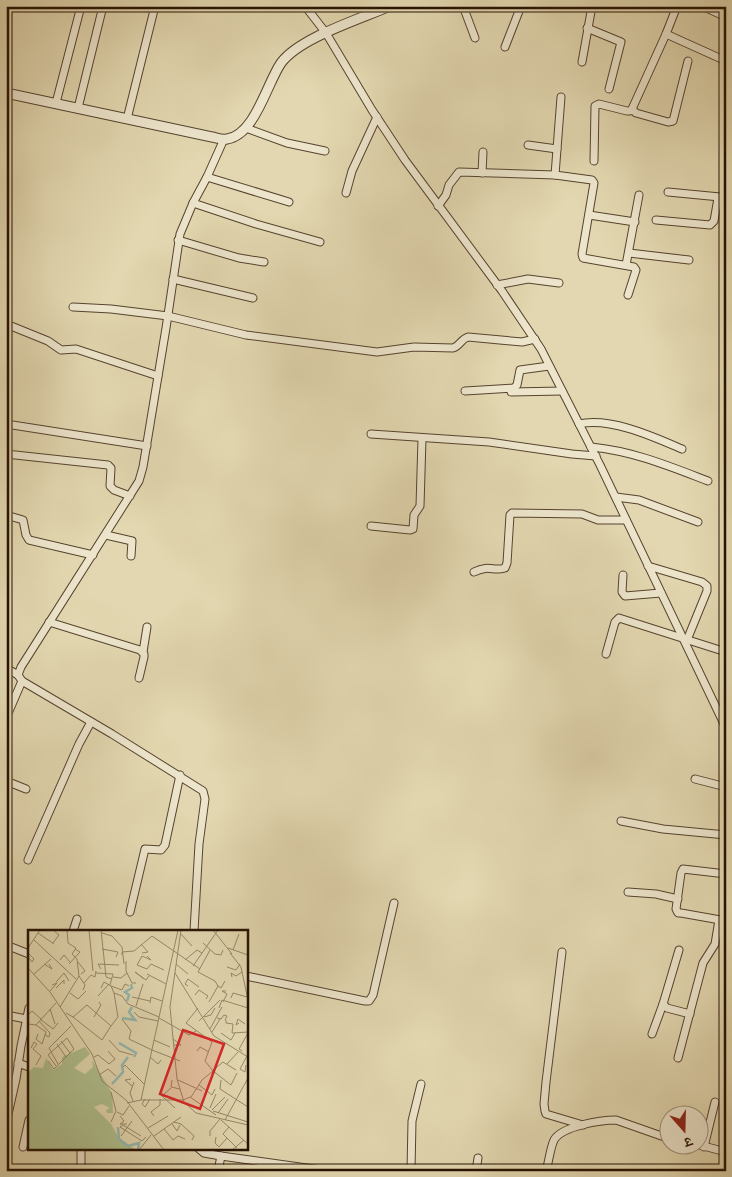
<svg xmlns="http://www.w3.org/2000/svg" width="732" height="1177" font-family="'EB Garamond','Noto Serif Devanagari',serif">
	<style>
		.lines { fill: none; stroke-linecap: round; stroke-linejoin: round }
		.minor-casing { stroke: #56432e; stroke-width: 9 }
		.tertiary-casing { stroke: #56432e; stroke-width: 11 }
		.minor { stroke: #ece5cc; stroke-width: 7 }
		.tertiary { stroke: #ece5cc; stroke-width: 9 }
		.inset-river { fill: none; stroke: #95b8b1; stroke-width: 2.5 }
		.inset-road { fill: none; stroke: #97886a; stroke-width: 1 }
		.view { fill: #d62828; fill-opacity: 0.15; stroke: #d62828; stroke-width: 2.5 }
		.inset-edge { fill: none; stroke: #271202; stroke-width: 2.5 }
	</style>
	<rect width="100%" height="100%" fill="#e2d7b0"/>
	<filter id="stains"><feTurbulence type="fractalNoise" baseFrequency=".004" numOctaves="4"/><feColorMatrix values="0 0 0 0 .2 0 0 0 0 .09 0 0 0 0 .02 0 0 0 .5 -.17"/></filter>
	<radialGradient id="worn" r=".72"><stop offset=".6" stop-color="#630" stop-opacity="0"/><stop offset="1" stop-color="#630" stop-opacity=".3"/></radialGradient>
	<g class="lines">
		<defs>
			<g id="minor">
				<polyline points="305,6 326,33 372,110 405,160 502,291 541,349 600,465 726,728"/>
				<polyline points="463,6 475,38"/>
				<polyline points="702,6 726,17"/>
				<polyline points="587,28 621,42 609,89"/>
				<polyline points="666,34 726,61"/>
				<polyline points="505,47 521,6"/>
				<polyline points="582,62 592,6"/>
				<polyline points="56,103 81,6"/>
				<polyline points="78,108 103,6"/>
				<polyline points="632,109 636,113 668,122 673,121 688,61"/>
				<polyline points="127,119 155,6"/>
				<polyline points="246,128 287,143 325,151"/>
				<polyline points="528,145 557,149"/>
				<polyline points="594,161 595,106 599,104 627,111 630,111 632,109 666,34 677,6"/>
				<polyline points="482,173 483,152"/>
				<polyline points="555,175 561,97"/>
				<polyline points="207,177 289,202"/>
				<polyline points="668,192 720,197"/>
				<polyline points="346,193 352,171 377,117"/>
				<polyline points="193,203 256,224 320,242"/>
				<polyline points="438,206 446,195 449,185 459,172 555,175 592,180 594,183 582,254 583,258 634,267 636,270 628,295"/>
				<polyline points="589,215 635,222"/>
				<polyline points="656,220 710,225 714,221 718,198 726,197"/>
				<polyline points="178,240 239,258 264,262"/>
				<polyline points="629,253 689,260"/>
				<polyline points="626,265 639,195"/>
				<polyline points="173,279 253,298"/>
				<polyline points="497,285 528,279 559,283"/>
				<path d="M 73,307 L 111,309 L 168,316 L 246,335 L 377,352 L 414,347 L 453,348 C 460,346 461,339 468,337 L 522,342 L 535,339"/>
				<polyline points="6,324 48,341 61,350 76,349 158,376"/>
				<polyline points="465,391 514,388 517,385 520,370 549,366"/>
				<polyline points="511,392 562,391"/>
				<polyline points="6,424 147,446"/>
				<path d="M 579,424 C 611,417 654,437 682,449"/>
				<polyline points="371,434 489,442 572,454 596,456"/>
				<path d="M 591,447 C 633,451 669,466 708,481"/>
				<polyline points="6,454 108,465 111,468 110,486 114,490 130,496"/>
				<polyline points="616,497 639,500 698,522"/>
				<polyline points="6,515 23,520 26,535 29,540 93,555"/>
				<polyline points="371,526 410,530 413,529 414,515 420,506 422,439"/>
				<polyline points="106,535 132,541 131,556"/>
				<polyline points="648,566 702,582 707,586 707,591 687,640"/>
				<path d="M 474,572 C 491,564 492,572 505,568 L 507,563 L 510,515 L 512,513 L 582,514 L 598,520 L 626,520"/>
				<polyline points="623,575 622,592 625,596 661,593"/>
				<polyline points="49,622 140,650 144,654 144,657 139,678"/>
				<polyline points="143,652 147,627"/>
				<polyline points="606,654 615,622 619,618 726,652"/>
				<polyline points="6,668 18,675"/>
				<polyline points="6,718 22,681"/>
				<polyline points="695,779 726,787"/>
				<polyline points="6,781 26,789"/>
				<polyline points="621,821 663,829 726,835"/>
				<polyline points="28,860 79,744 91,722"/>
				<polyline points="726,874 683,869 681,873 676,909 678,913 681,913 726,921"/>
				<polyline points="628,892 656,894 678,899"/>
				<polyline points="130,912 145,849 161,850 165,845 180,775"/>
				<polyline points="73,931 77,919"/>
				<polyline points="194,931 199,844 205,799 203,791 112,734 22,681 18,675 21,667 139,481 143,467 166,328 180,234 193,203 207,177 224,139"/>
				<polyline points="6,945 29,954"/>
				<polyline points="679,950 663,1004 667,1008 690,1014"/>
				<polyline points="562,952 546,1082 544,1104 545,1111 546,1114 583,1125"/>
				<polyline points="246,976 365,1001 369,1001 373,995 394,903"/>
				<polyline points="6,1015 26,1019"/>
				<polyline points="652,1034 663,1004"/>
				<polyline points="678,1058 703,963 715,944 719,920"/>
				<polyline points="18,1063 29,1067"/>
				<polyline points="6,1123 16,1079 21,1046 29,1008"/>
				<polyline points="696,1144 726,1152"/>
				<polyline points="23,1147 29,1120"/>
				<polyline points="704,1147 715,1102"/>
				<polyline points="198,1148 204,1153 221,1156 328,1171"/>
				<polyline points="81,1171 81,1148"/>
				<polyline points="218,1171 221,1156"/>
				<polyline points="411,1171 412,1121 421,1084"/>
				<polyline points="476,1171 478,1158"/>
				<path d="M 546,1171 C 549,1161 550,1149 554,1140 C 562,1126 601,1120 616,1120 L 670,1139"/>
			</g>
			<path id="tertiary" d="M 6,93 L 212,137 C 217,138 222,140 227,139 C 255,135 267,83 281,63 C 299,38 360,19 390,6"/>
		</defs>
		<use href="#minor" class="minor-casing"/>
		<use href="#tertiary" class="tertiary-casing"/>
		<use href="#minor" class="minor"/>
		<use href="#tertiary" class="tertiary"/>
	</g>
	<g transform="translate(28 930)">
		<rect width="220" height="220" fill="#e2d7b0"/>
		<path d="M 57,117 L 62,124 L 46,138 L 57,144 L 65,137 L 64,130 L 84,163 L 85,183 L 79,183 L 78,180 L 82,178 L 74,174 L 66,177 L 83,194 L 91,208 L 108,220 L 0,220 L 0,142 L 6,137 L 15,138 L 18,128 L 25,140 L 34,134 L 34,127 Z" fill="#afbf8e"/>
		<path class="inset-river" d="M 99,71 L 101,65 L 97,62 L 104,58 L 103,54M 94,88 L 107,90 L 101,82 L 104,77M 91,113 L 108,123 L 106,127M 84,154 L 95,142 L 94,135 L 100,127M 90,197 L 91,209 L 100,216M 100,216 L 111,213 L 110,220"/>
		<path class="inset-road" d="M 61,0 L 65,41M 73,0 L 78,47 L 84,49M 153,0 L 142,77 L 149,149 L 156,172 L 168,183 L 220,195M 185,0 L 204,24M 10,3 L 26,14M 74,3 L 84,6 L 94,17 L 96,34M 152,3 L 164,16M 6,10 L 48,49M 25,13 L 31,5 L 25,0M 175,13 L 187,24 L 193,25 L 195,20M 113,14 L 120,22 L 114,23M 0,18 L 12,0M 200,18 L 220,25M 74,19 L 90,22 L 88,27M 182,20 L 170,42 L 187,51 L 190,56M 205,20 L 211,4M 0,23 L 6,29 L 4,32 L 0,27M 202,23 L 213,37 L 220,70M 94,25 L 94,22 L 106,21 L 124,6 L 172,39M 119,26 L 123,30 L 114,26 L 109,35 L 119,39 L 123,34 L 136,40M 32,30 L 36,25 L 42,32M 157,30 L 169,20 L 174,23M 98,31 L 98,41 L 104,53 L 108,53M 50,32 L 57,41 L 53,44M 16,34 L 24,39 L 21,34M 41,34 L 52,22 L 47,19M 148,34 L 160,44M 165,36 L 190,0M 199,37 L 208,40 L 212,34M 0,38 L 22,62 L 64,124 L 74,151 L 98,170 L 136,220M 73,39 L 70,34 L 91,35M 68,43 L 85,44 L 82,55M 147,43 L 186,106 L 220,127M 6,44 L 23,29M 119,44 L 138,54M 51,46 L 57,55 L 55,60M 85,47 L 93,48 L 99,43M 204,47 L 203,43 L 208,46 L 214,42M 116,49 L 107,42 L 118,50 L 121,46M 28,52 L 36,43 L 41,51M 56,53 L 63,45 L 67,47 L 68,41M 83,56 L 94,60 L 97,54 L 101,56M 160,56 L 157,54 L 160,49 L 171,57M 28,58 L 36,50 L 36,54M 73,58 L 76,52 L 83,56 L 86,63M 22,61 L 29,53 L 24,55M 42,63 L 50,69 L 58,61M 167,65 L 171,60 L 180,66 L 178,69M 70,66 L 81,54M 104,67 L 122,71M 203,68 L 205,63 L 219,67M 181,72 L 190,56 L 193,58 L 197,51M 195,72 L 199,64 L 194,61 L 198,61M 122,73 L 123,67 L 134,71M 108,76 L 115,54M 32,77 L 51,46 L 49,29 L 44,24 L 48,18 L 40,13 L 39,0M 191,78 L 194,70 L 220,78M 22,79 L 27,94M 106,82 L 111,87 L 130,91M 38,83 L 45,87 L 59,75 L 83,96 L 90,87 L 86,63 L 94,66 L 100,74 L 131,87M 0,85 L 4,81 L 13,89M 45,87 L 74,110 L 83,96M 66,87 L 73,75 L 71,72M 176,87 L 183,85 L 187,78M 131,88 L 161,105 L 168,101M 189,88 L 193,89 L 196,85 L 199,86 L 197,90M 12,89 L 25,99 L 30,93M 94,89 L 103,101 L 101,109 L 124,120M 198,90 L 198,93 L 205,94 L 204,103 L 220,102M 11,91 L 22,103 L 21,107 L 17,105M 171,91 L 192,70M 211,93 L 208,95 L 210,89 L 217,94M 0,94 L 8,95 L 28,73M 8,95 L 18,102 L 14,114 L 8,109 L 10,104M 182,99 L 194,77M 184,102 L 192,89M 193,103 L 203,110 L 207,103M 145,109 L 153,115 L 146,115M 81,110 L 91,121 L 105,125M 126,110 L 142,117M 33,111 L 42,123M 29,114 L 38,127M 3,118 L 6,112 L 9,114 L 5,119 L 13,126 L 8,135M 124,120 L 152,131M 169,121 L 172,117 L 181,122M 214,121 L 211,119 L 220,103M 66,127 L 70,125 L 81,134 L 87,129 L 80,121M 122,127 L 130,134 L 133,130M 20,131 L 26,139 L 46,119 L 39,108 L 20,125 L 28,136M 30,134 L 21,118 L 43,96M 199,134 L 210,122M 218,135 L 217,142 L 212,139 L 219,126M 95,137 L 97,135 L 116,154M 184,141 L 195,132 L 208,140M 185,141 L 203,155 L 209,143M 71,145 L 80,139 L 88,146M 103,149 L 97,150 L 104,156M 144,150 L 143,157 L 152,159M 150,150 L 174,161M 193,150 L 192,159 L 220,177M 171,155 L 184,165 L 187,159M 143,158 L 134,166 L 147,178M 163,167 L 174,150 L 185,141 L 177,131 L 184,112 L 158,93 L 170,78M 117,169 L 114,174 L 117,177 L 122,169M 113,170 L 155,170 L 162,167 L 188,185M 105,171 L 102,163 L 106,152M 99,173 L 113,170 L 150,0M 182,178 L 188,164M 184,180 L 197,167M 185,181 L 220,192M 89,182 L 95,185 L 101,176M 190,183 L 200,169M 92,186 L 96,191 L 92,194 L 99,194M 126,186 L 123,182 L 132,175 L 132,169M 193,190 L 220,214M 197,190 L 220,148M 83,192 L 88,181 L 83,162M 146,192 L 153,194 L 166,206 L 164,210M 144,194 L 149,201 L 152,195M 201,197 L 195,204 L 209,218M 120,198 L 140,186M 136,199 L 145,210 L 150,206 L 157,209M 93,206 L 104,191M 113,206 L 95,195 L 92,197 L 114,211 L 118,207M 126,206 L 153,187M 182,206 L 182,201 L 192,189M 188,207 L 187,213 L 191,217 L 199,208M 111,220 L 123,205M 204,220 L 216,210"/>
		<path class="view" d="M 155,100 L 196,114 L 172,179 L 132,164 Z"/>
		<rect width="220" height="220" class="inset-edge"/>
	</g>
	<rect width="732" height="1177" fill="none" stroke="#e2d7b0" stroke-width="25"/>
	<rect x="8" y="8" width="717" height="1162" fill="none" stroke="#271202" stroke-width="2.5"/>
	<rect x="12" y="12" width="707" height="1152" fill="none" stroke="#271202"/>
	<g transform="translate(684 1130) rotate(160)"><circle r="24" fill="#ece5cc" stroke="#9d917b"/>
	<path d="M0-4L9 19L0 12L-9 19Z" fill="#8f2418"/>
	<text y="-8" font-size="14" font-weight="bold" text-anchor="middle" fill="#271202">उ</text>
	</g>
	<rect width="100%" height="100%" filter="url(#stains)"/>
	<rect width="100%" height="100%" fill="url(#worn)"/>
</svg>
